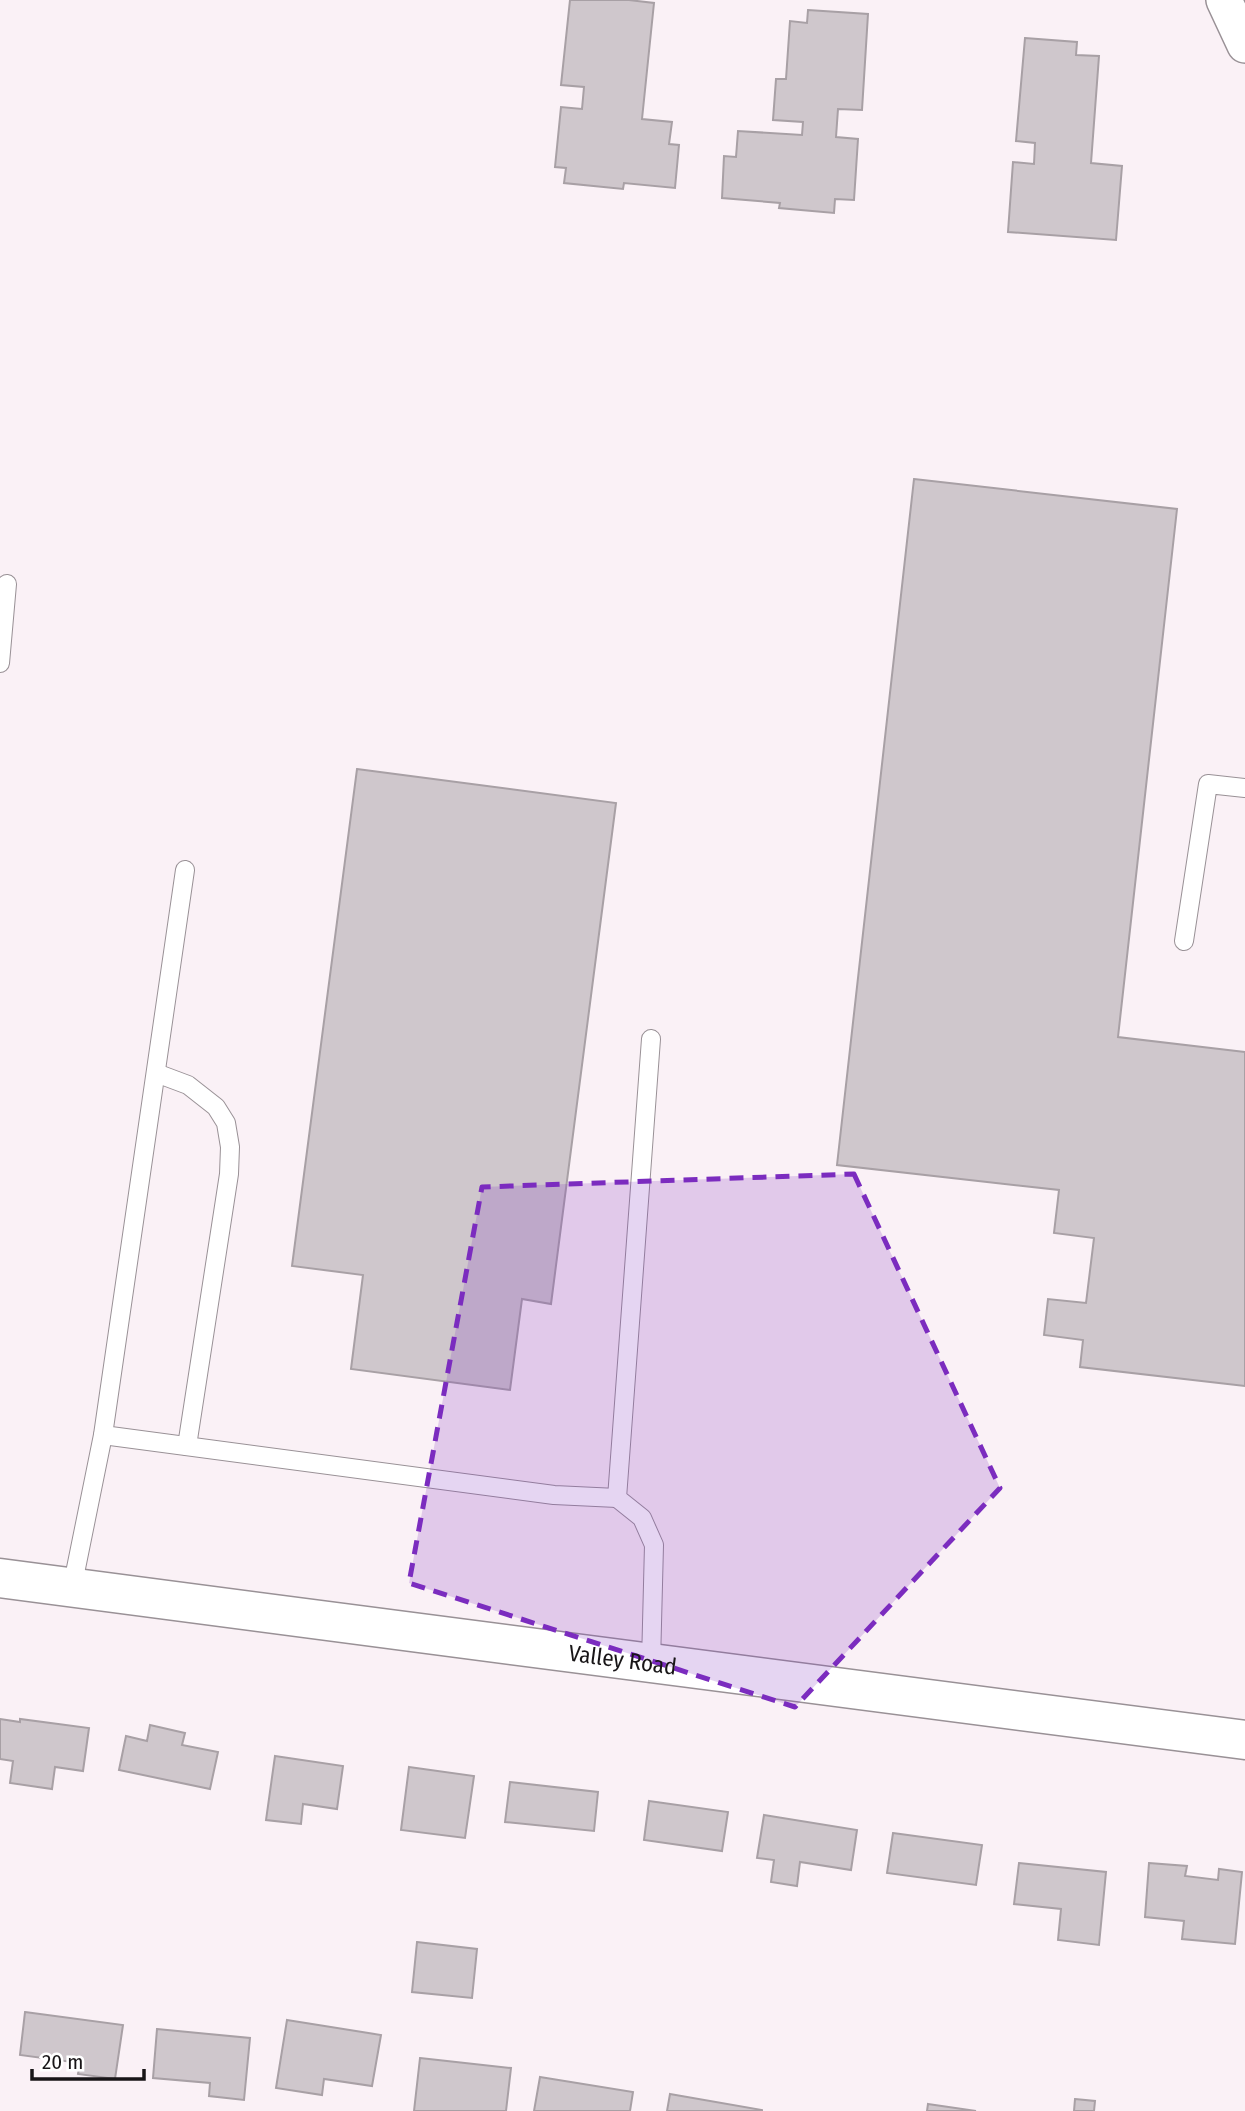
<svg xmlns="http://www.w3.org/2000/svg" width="1245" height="2111" font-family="'Fira Sans Condensed',sans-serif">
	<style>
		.building { fill: #cfc7cc; stroke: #a8a0a5; stroke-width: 2 }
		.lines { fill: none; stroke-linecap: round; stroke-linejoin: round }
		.lane-casing { stroke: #999196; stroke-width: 20 }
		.street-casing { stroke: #999196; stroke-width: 38 }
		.secondary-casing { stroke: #999196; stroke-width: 41 }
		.lane { stroke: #fff; stroke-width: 18 }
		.street { stroke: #fff; stroke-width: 35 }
		.secondary { stroke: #fff; stroke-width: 38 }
		.marked { fill: #7b2cbf; fill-opacity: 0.2; stroke: #7b2cbf; stroke-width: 5; stroke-dasharray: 14 9; stroke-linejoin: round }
		.labels { text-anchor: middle; stroke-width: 6; stroke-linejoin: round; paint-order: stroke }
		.street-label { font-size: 23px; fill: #181517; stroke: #fff }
	</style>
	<rect width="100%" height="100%" fill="#faf1f6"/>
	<g class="building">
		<polygon points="570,0 629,0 654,3 642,119 672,122 669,144 679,145 675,188 624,183 623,189 564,183 566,168 555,167 561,107 582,109 584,87 561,85"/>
		<polygon points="808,10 868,14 862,110 838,109 836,137 858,139 854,200 835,199 834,213 779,208 780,203 722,198 724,156 736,157 738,131 802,135 803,122 773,120 776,79 786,79 790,21 807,23"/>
		<polygon points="1025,38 1077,42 1076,55 1099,56 1091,163 1122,166 1116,240 1008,232 1013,162 1034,164 1035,143 1016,141"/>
		<polygon points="914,479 1177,509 1118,1037 1245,1052 1245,1386 1080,1367 1083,1340 1044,1335 1048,1299 1086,1303 1094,1238 1054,1233 1059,1190 837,1165"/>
		<polygon points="357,769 616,803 551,1304 522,1299 510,1390 351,1369 363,1275 292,1266"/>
		<polygon points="0,1719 20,1722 20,1719 89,1728 83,1771 55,1767 52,1789 10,1783 13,1761 0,1759"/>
		<polygon points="150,1725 185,1733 182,1745 218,1752 210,1789 119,1770 126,1736 147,1741"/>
		<polygon points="275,1756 343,1766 337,1809 303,1804 301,1824 266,1820"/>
		<polygon points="409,1767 474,1776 465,1838 401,1830"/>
		<polygon points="510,1782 598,1792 594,1831 505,1822"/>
		<polygon points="649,1801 728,1812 722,1851 644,1840"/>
		<polygon points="764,1815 857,1830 851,1870 800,1862 797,1886 771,1882 774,1860 757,1858"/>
		<polygon points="893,1833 982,1845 976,1885 887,1873"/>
		<polygon points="1019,1863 1106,1872 1099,1945 1058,1940 1061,1909 1014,1904"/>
		<polygon points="1149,1863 1187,1866 1185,1876 1218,1880 1219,1869 1242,1872 1235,1944 1182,1939 1184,1921 1145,1917"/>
		<polygon points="417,1942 477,1949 472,1998 412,1992"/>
		<polygon points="25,2012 123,2025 115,2079 78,2074 80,2063 20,2055"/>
		<polygon points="287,2020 381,2035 372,2086 324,2079 322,2095 276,2088"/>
		<polygon points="157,2029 250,2038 244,2100 209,2096 210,2083 153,2078"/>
		<polygon points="420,2058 511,2068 506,2111 414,2111"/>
		<polygon points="540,2077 633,2092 630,2111 534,2111"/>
		<polygon points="670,2094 762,2110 762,2111 667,2111"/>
		<polygon points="1075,2099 1095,2101 1094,2111 1074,2111"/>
		<polygon points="928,2104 976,2111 927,2111"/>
	</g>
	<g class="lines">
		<defs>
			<g id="lane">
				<polyline points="0,663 7,584"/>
				<polyline points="1184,941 1208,784 1245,788"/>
				<polyline points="156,1073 188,1085 216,1107 226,1123 230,1147 229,1174 187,1446"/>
				<polyline points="103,1435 554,1495 617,1498"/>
				<polyline points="72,1588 103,1435 185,870"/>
				<polyline points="651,1663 654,1545 642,1518 617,1498 651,1039"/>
			</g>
			<polyline id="street" points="1224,0 1245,45"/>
			<g id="secondary">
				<path id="s1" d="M 0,1578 C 415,1632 830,1688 1245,1740"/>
			</g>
		</defs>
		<use href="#lane" class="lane-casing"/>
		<use href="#street" class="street-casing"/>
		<use href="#secondary" class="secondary-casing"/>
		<use href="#lane" class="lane"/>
		<use href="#street" class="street"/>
		<use href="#secondary" class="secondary"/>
	</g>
	<path class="marked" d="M 854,1174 L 1000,1488 L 795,1707 L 409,1583 L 482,1187 Z"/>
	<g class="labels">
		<g class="street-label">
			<text dy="8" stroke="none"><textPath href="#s1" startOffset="628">Valley Road</textPath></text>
		</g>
	</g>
	<path d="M32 2069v10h112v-10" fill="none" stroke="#181517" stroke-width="3.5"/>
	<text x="42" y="2069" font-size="21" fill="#181517" stroke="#ffffff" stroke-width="5" paint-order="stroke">20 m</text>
</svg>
